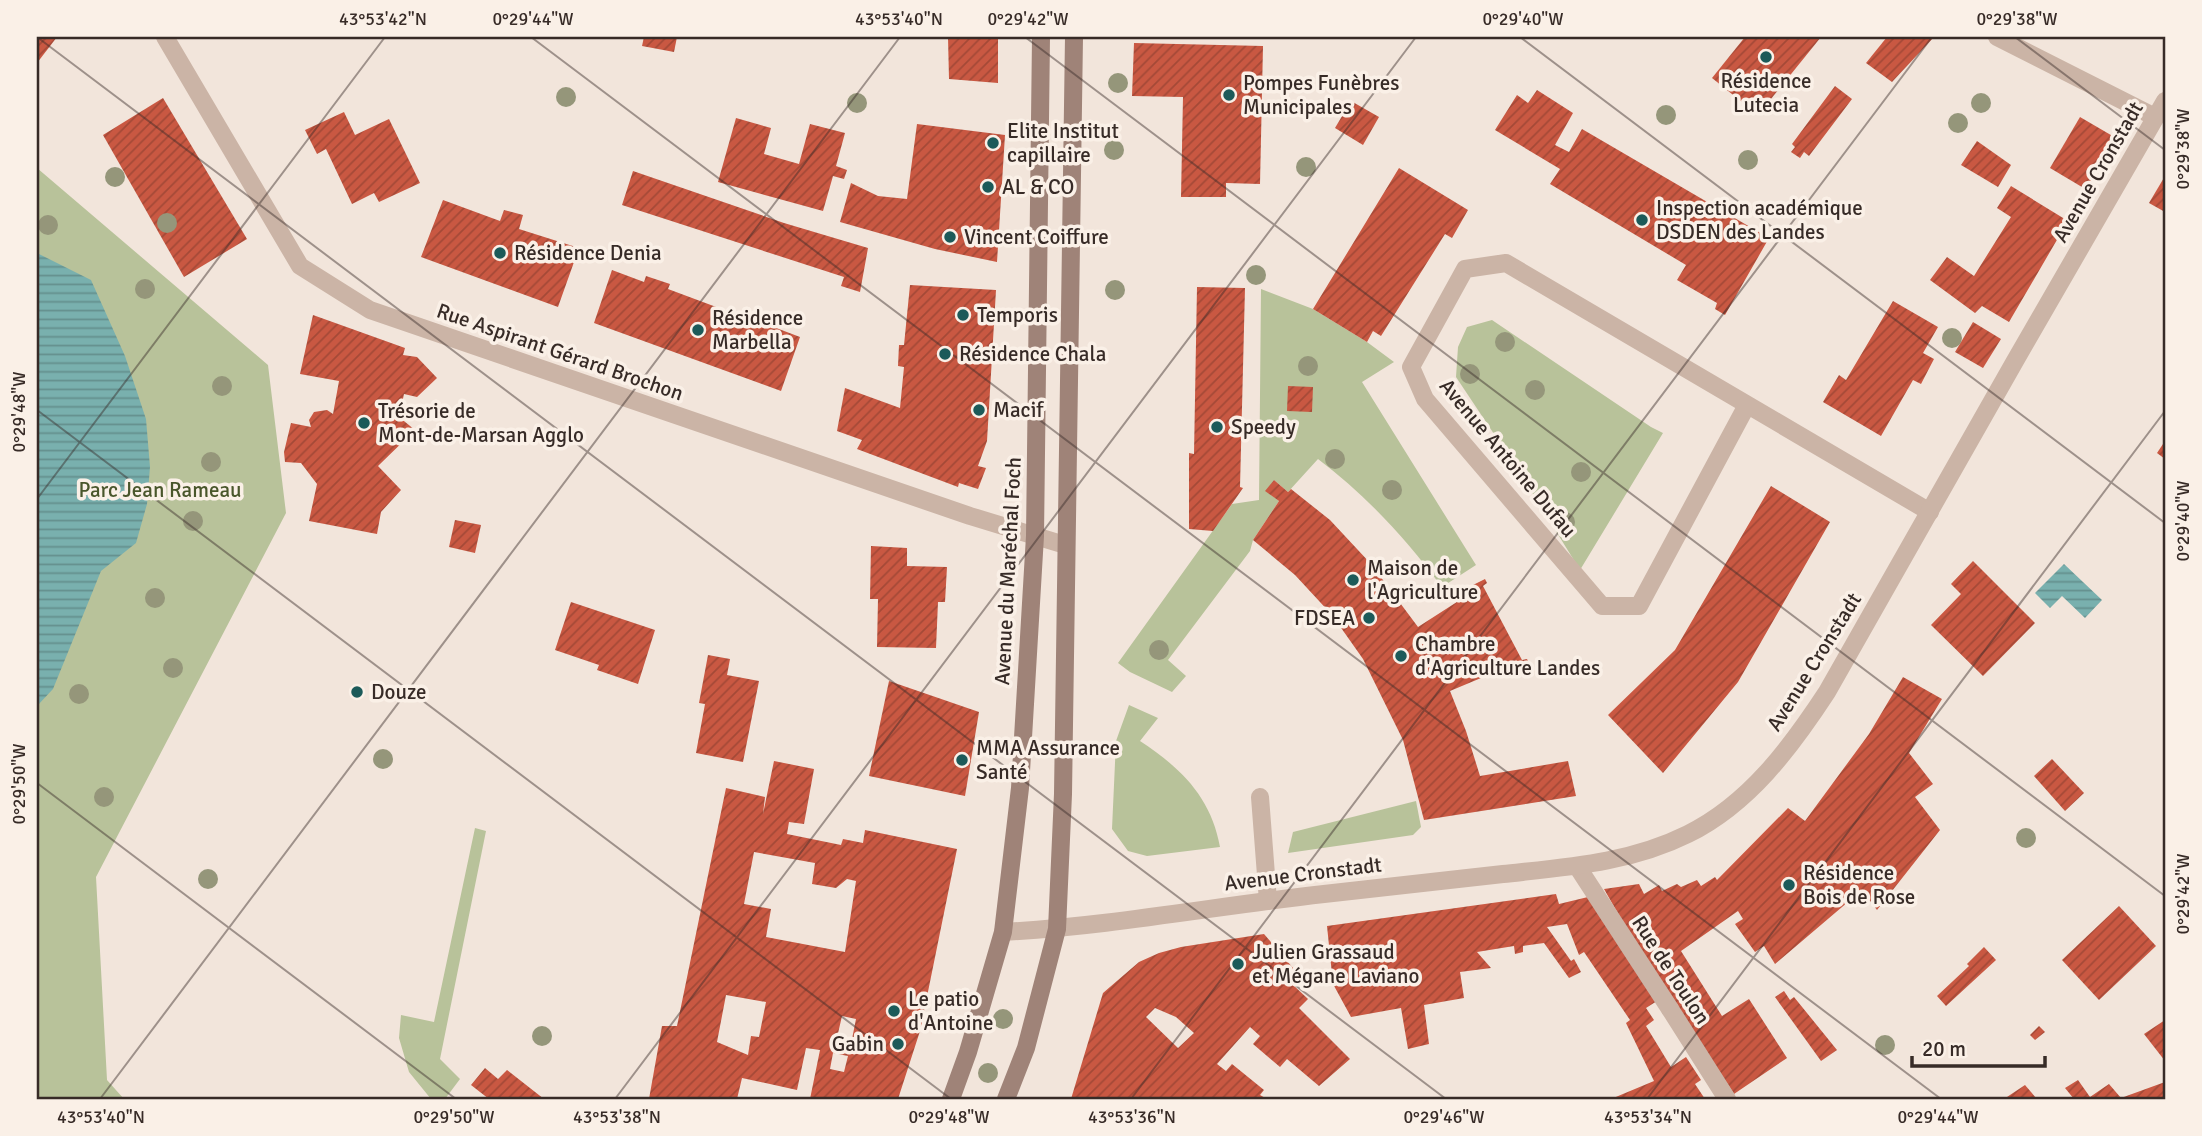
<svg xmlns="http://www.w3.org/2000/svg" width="2202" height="1136" font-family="Signika,sans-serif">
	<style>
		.green { fill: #b8c29a }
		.water { fill: url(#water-rules) }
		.building { fill: url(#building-hatch); fill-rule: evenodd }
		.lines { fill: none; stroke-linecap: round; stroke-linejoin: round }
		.lane { stroke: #cbb4a6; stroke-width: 18 }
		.street { stroke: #cbb4a6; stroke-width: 18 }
		.secondary { stroke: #9f8378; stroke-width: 18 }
		.tree { fill: #95967a }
		.ticks { fill: none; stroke: #372b27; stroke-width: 2; stroke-opacity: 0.45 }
		.poi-dot { fill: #1c5a59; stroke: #faf0e7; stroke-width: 2.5 }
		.labels { text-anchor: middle; stroke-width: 7; stroke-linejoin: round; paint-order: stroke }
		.poi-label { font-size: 21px; fill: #372b27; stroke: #faf0e7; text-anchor: start }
		.street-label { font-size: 21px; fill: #372b27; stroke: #faf0e7 }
		.park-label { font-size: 21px; fill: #49562b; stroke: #faf0e7 }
		.neatline { fill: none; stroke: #372b27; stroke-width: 2.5 }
		.ticks-label { font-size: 18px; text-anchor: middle; fill: #372b27 }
	</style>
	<defs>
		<pattern id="water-rules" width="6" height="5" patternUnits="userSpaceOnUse" patternTransform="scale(1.75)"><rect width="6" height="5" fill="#79b0ae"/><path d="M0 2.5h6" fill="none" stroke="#648f8e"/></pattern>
		<pattern id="building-hatch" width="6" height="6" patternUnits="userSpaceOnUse" patternTransform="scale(1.75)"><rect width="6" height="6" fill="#c95842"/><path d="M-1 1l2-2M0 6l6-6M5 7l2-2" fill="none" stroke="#a44937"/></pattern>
	</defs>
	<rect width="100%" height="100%" fill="#f2e5db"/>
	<g class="green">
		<polygon points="37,168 268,365 286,513 96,877 107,1080 124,1099 37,1099"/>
		<path d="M 1261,289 L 1313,309 L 1367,342 L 1394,362 L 1362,382 L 1476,565 L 1442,587 C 1405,538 1367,496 1318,459 L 1288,492 L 1274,480 L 1266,491 L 1279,501 L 1253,540 L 1250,551 L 1168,660 L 1186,676 L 1172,692 L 1130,672 L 1118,663 L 1232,504 L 1259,500 Z"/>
		<polygon points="1492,320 1651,427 1663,433 1580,570 1520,473 1456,377 1458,347 1467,327"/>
		<path d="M 1129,705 L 1158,718 L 1140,741 C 1181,768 1211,797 1220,847 L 1147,856 L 1128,851 L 1112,829 L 1116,741 Z"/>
		<polygon points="1416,801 1421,827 1413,835 1288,853 1293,832"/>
		<polygon points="475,828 486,831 440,1059 460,1079 445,1099 431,1099 409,1072 399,1038 401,1015 434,1022"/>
	</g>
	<g class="water">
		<polygon points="37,253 91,280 125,356 146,419 150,467 147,504 136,543 101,571 53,689 37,706"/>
		<polygon points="2064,564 2102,600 2085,618 2062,596 2050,608 2035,593"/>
	</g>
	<g class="building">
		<polygon points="37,37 57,37 37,63"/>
		<polygon points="644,37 677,37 674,52 642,46"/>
		<polygon points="948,37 998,37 998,83 949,79"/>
		<polygon points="1745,37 1821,37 1758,115 1712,78"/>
		<polygon points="1887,37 1934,37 1892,82 1866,63"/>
		<polygon points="1134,43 1263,46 1260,184 1226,183 1226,197 1181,197 1183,97 1132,96"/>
		<polygon points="1835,86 1852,99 1809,156 1804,152 1800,158 1791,152 1795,147 1792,144"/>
		<polygon points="1537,90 1573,113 1555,145 1569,152 1582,129 1769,238 1725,315 1715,309 1717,303 1677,280 1686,265 1550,184 1560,169 1495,130 1517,95 1528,103"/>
		<polygon points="163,98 247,239 184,277 103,135"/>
		<polygon points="1351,101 1379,117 1363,145 1335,128"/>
		<polygon points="344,112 355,135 389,119 420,183 379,202 374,193 352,204 326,149 317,154 305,130"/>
		<polygon points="2080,117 2116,138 2087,190 2050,168"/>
		<polygon points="736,118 771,128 764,154 799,164 810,124 845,133 836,166 847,170 844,179 833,176 823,211 718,182"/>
		<polygon points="917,124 1005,135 997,262 935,249 840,222 851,183 878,196 907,199"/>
		<polygon points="1977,141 2011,165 1998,187 1961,165"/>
		<polygon points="1399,168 1468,210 1452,238 1445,234 1381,336 1373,331 1367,342 1313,309"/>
		<polygon points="633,171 784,223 868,248 860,292 841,286 844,277 622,205"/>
		<polygon points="2165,176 2165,212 2149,203"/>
		<polygon points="2011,186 2068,221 2009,322 1982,306 1975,313 1930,280 1947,257 1974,276 2011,217 1997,208"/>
		<polygon points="443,200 500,221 504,210 523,215 519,229 579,248 558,307 421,257"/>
		<polygon points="612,270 644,282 646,276 670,284 668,289 743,317 745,311 765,318 763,323 800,337 781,391 594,323"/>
		<polygon points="910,285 996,290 987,441 978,466 986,468 978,489 959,483 958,487 857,449 862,440 837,431 845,388 900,408 904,367 898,366 899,345 904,345"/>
		<polygon points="1197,287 1245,288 1240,487 1243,488 1213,531 1189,529 1189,453 1194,454"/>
		<polygon points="1893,301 1938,327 1923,353 1934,359 1921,384 1913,380 1881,436 1823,402 1839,375 1846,380"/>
		<polygon points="313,315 405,348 403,355 417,357 437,378 417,397 404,394 399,417 415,430 378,466 401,490 381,512 377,534 309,521 317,484 301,463 285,462 284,452 291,423 311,427 309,420 314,412 327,410 333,414 339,381 300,374"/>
		<polygon points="1973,322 2001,339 1983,368 1955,352"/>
		<polygon points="1288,386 1313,387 1312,412 1287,411"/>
		<polygon points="2165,441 2165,459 2157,453"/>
		<polygon points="1274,480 1288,492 1291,489 1330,520 1371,564 1418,627 1474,591 1471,586 1485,579 1487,583 1483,586 1522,660 1527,659 1529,663 1514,669 1512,665 1450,691 1466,731 1480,776 1568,761 1576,796 1424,820 1403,740 1363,659 1332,615 1295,575 1253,540 1279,501 1265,491"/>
		<polygon points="1771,486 1830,522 1738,682 1663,773 1608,715 1675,650"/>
		<polygon points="455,520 481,525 475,553 449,547"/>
		<polygon points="871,546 907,548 907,566 947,567 945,602 938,602 936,648 877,647 878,599 870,599"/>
		<polygon points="1973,561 2035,623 1983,676 1931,625 1961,594 1951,584"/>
		<polygon points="571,602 655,630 638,684 597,670 599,665 555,650"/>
		<polygon points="708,655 730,659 727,675 759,681 743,762 696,753 705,704 699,703"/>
		<polygon points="1903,677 1942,699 1909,753 1933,784 1915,797 1940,830 1877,910 1862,890 1775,964 1764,946 1755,952 1735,924 1743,919 1738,911 1681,951 1722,1016 1749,999 1787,1058 1734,1094 1633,940 1604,889 1639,884 1644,894 1659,885 1662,891 1677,884 1681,887 1697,880 1701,886 1715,877 1717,880 1788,808 1805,821 1869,734"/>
		<polygon points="889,681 979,712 965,796 869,776"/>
		<polygon points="2052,759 2084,793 2065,811 2034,776"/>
		<path d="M 774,761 L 814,769 L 804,824 L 789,822 L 787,834 L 841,845 L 843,839 L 863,843 L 865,830 L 957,849 L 920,1031 L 898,1099 L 810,1099 L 820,1050 L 806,1048 L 797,1090 L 742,1078 L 737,1099 L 649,1099 L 662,1026 L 677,1026 L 726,788 L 765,797 L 763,814 ZM 754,852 L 815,863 L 812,884 L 836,888 L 847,879 L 856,881 L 845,952 L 766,937 L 771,909 L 744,904 ZM 726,995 L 766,1002 L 759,1037 L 751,1036 L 748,1055 L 717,1042 ZM 842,1016 L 856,1019 L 851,1044 L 836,1042 ZM 833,1053 L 848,1056 L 844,1072 L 830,1069 Z"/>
		<polygon points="1556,894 1559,904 1588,897 1657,1001 1646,1008 1654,1020 1646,1026 1671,1067 1686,1057 1701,1080 1695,1084 1705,1099 1611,1099 1654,1081 1626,1023 1630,1020 1584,952 1579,955 1567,924 1547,927 1571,961 1574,959 1581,972 1569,978 1544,943 1523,946 1523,952 1515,954 1514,946 1477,952 1491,968 1460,972 1464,998 1424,1005 1429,1044 1408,1049 1401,1008 1351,1017 1333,984 1327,926"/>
		<polygon points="2119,906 2156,946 2099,1000 2062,960"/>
		<path d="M 1264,934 L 1299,975 L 1291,983 L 1308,999 L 1299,1008 L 1350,1059 L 1319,1086 L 1287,1059 L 1280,1067 L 1253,1044 L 1260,1036 L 1250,1027 L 1217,1064 L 1226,1071 L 1232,1064 L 1264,1090 L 1260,1095 L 1267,1099 L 1071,1099 L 1103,993 L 1139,962 L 1159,953 L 1181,947 ZM 1155,1008 L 1176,1017 L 1194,1033 L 1178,1048 L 1146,1017 Z"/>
		<polygon points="1984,947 1996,960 1946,1006 1937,996 1969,966 1967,964"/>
		<polygon points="1784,991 1790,1000 1794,997 1837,1050 1821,1061 1775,997"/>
		<polygon points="2165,1020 2165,1061 2144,1034"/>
		<polygon points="2039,1026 2045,1032 2035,1040 2030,1035"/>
		<polygon points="485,1068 498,1079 507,1070 544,1099 489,1099 471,1085"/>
		<polygon points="2078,1080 2090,1097 2109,1084 2121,1098 2165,1082 2165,1099 2074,1099 2065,1088"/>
		<polygon points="2025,1085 2037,1099 2009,1099 2007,1097"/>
	</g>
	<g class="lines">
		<g class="lane">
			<polyline points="1260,797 1268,901"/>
			<polyline points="1670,1009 1727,1099"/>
		</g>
		<g class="street">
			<polyline points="165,37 300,266 370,310 970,516 1065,545"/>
			<polyline points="1997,37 2155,117"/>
			<polyline points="1747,405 1639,606 1602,606 1425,399 1411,367 1465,269 1506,263 1930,512"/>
			<polyline points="1577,866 1670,1009"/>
			<path d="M 1003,932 C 1111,926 1217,906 1324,894 C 1384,887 1443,881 1503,874 C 1567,867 1630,863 1688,834 C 1749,804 1791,747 1827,692 L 2015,361 L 2165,101"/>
		</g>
		<g class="secondary">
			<polyline points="951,1099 968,1052 1003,932 1020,788 1035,536 1041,37"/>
			<polyline points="1006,1099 1026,1048 1057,929 1063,794 1074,37"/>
		</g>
	</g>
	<g class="tree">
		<circle cx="1118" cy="83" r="10"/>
		<circle cx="566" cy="97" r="10"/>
		<circle cx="857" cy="103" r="10"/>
		<circle cx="1981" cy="103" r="10"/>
		<circle cx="1666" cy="115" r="10"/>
		<circle cx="1958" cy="123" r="10"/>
		<circle cx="1114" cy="150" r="10"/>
		<circle cx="1748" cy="160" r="10"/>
		<circle cx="1306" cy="167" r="10"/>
		<circle cx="115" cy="177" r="10"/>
		<circle cx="167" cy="223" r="10"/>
		<circle cx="48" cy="225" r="10"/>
		<circle cx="1256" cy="275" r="10"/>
		<circle cx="145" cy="289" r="10"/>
		<circle cx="1115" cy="290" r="10"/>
		<circle cx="1952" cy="338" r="10"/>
		<circle cx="1505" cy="342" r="10"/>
		<circle cx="1308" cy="366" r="10"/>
		<circle cx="1470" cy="374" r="10"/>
		<circle cx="222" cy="386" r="10"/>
		<circle cx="1535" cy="390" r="10"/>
		<circle cx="1335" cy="459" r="10"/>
		<circle cx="211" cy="462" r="10"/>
		<circle cx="1581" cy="472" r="10"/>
		<circle cx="1392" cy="490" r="10"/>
		<circle cx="193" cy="521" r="10"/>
		<circle cx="1565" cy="522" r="10"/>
		<circle cx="155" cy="598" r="10"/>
		<circle cx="1159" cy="650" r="10"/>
		<circle cx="173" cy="668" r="10"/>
		<circle cx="79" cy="694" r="10"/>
		<circle cx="383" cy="759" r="10"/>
		<circle cx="104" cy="797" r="10"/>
		<circle cx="2026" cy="838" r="10"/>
		<circle cx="208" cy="879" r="10"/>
		<circle cx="1003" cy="1019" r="10"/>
		<circle cx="542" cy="1036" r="10"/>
		<circle cx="1885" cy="1045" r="10"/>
		<circle cx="988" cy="1073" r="10"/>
	</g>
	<path class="ticks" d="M 37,37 L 1446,1099M 531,37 L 1941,1099M 1025,37 L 2165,896M 1520,37 L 2165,523M 2015,37 L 2165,150M 37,410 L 951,1099M 37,499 L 385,37M 37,783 L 456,1099M 100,1099 L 900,37M 615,1099 L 1416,37M 1131,1099 L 1932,37M 1647,1099 L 2165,411M 2162,1099 L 2165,1095"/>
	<g class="poi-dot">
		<circle cx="1766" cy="57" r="7"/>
		<circle cx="1229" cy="95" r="7"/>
		<circle cx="993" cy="143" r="7"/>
		<circle cx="988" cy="187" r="7"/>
		<circle cx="1642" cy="220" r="7"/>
		<circle cx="950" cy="237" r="7"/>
		<circle cx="500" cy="253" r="7"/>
		<circle cx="963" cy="315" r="7"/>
		<circle cx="698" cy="330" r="7"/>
		<circle cx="945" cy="354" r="7"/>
		<circle cx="979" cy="410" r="7"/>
		<circle cx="364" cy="423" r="7"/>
		<circle cx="1217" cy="427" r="7"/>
		<circle cx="1353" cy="580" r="7"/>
		<circle cx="1369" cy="618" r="7"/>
		<circle cx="1401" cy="656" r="7"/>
		<circle cx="357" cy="692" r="7"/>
		<circle cx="962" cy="760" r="7"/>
		<circle cx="1789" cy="885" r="7"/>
		<circle cx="1238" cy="964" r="7"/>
		<circle cx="894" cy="1011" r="7"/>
		<circle cx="898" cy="1044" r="7"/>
	</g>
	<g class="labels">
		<g class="poi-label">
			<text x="1766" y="88" text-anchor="middle">Résidence<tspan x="1766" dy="24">Lutecia</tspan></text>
			<text x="1243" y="90">Pompes Funèbres<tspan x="1243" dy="24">Municipales</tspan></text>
			<text x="1007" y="138">Elite Institut<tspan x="1007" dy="24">capillaire</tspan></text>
			<text x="1002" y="194">AL &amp; CO</text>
			<text x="1656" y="215">Inspection académique<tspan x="1656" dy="24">DSDEN des Landes</tspan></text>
			<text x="964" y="244">Vincent Coiffure</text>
			<text x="514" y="260">Résidence Denia</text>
			<text x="977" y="322">Temporis</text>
			<text x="712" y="325">Résidence<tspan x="712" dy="24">Marbella</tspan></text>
			<text x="959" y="361">Résidence Chala</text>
			<text x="993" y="417">Macif</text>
			<text x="378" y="418">Trésorie de<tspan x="378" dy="24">Mont-de-Marsan Agglo</tspan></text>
			<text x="1231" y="434">Speedy</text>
			<text x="1367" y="575">Maison de<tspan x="1367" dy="24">l'Agriculture</tspan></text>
			<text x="1355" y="625" text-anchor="end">FDSEA</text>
			<text x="1415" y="651">Chambre<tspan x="1415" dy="24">d'Agriculture Landes</tspan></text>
			<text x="371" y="699">Douze</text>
			<text x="976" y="755">MMA Assurance<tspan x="976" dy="24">Santé</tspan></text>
			<text x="1803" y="880">Résidence<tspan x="1803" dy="24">Bois de Rose</tspan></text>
			<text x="1252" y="959">Julien Grassaud<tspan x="1252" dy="24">et Mégane Laviano</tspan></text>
			<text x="908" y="1006">Le patio<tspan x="908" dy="24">d'Antoine</tspan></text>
			<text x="884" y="1051" text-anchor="end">Gabin</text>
		</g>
		<g class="street-label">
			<text transform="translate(2098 172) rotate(-60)" y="7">Avenue Cronstadt</text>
			<text transform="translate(560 352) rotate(19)" y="7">Rue Aspirant Gérard Brochon</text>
			<text transform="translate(1508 458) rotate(50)" y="7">Avenue Antoine Dufau</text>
			<text transform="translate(1008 571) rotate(-87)" y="7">Avenue du Maréchal Foch</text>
			<text transform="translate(1814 662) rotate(-58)" y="7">Avenue Cronstadt</text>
			<text transform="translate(1303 874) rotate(-7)" y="7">Avenue Cronstadt</text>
			<text transform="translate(1671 970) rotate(57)" y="7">Rue de Toulon</text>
		</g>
		<g class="park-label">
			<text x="160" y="497">Parc Jean Rameau</text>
		</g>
	</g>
	<rect width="2202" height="1136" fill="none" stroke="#faf0e7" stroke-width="77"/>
	<path d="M1912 1056v10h133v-10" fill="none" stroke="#372b27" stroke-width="3.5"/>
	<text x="1922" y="1056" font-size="21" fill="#372b27" stroke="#faf0e7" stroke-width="5" paint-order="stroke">20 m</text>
	<rect x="38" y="38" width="2126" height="1060" class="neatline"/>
	<g class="ticks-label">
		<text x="383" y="25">43°53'42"N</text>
		<text x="533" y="25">0°29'44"W</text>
		<text x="899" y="25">43°53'40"N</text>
		<text x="1028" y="25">0°29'42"W</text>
		<text x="1523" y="25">0°29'40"W</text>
		<text x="2017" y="25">0°29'38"W</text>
		<text transform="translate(2183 149) rotate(-90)" y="6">0°29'38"W</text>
		<text transform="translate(19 412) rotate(-90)" y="6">0°29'48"W</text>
		<text transform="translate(2183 521) rotate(-90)" y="6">0°29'40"W</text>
		<text transform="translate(19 784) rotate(-90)" y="6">0°29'50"W</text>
		<text transform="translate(2183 894) rotate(-90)" y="6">0°29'42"W</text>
		<text x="101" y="1123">43°53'40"N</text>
		<text x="454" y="1123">0°29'50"W</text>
		<text x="617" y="1123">43°53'38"N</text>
		<text x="949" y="1123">0°29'48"W</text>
		<text x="1132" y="1123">43°53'36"N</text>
		<text x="1444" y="1123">0°29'46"W</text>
		<text x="1648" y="1123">43°53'34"N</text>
		<text x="1938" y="1123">0°29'44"W</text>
	</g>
</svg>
